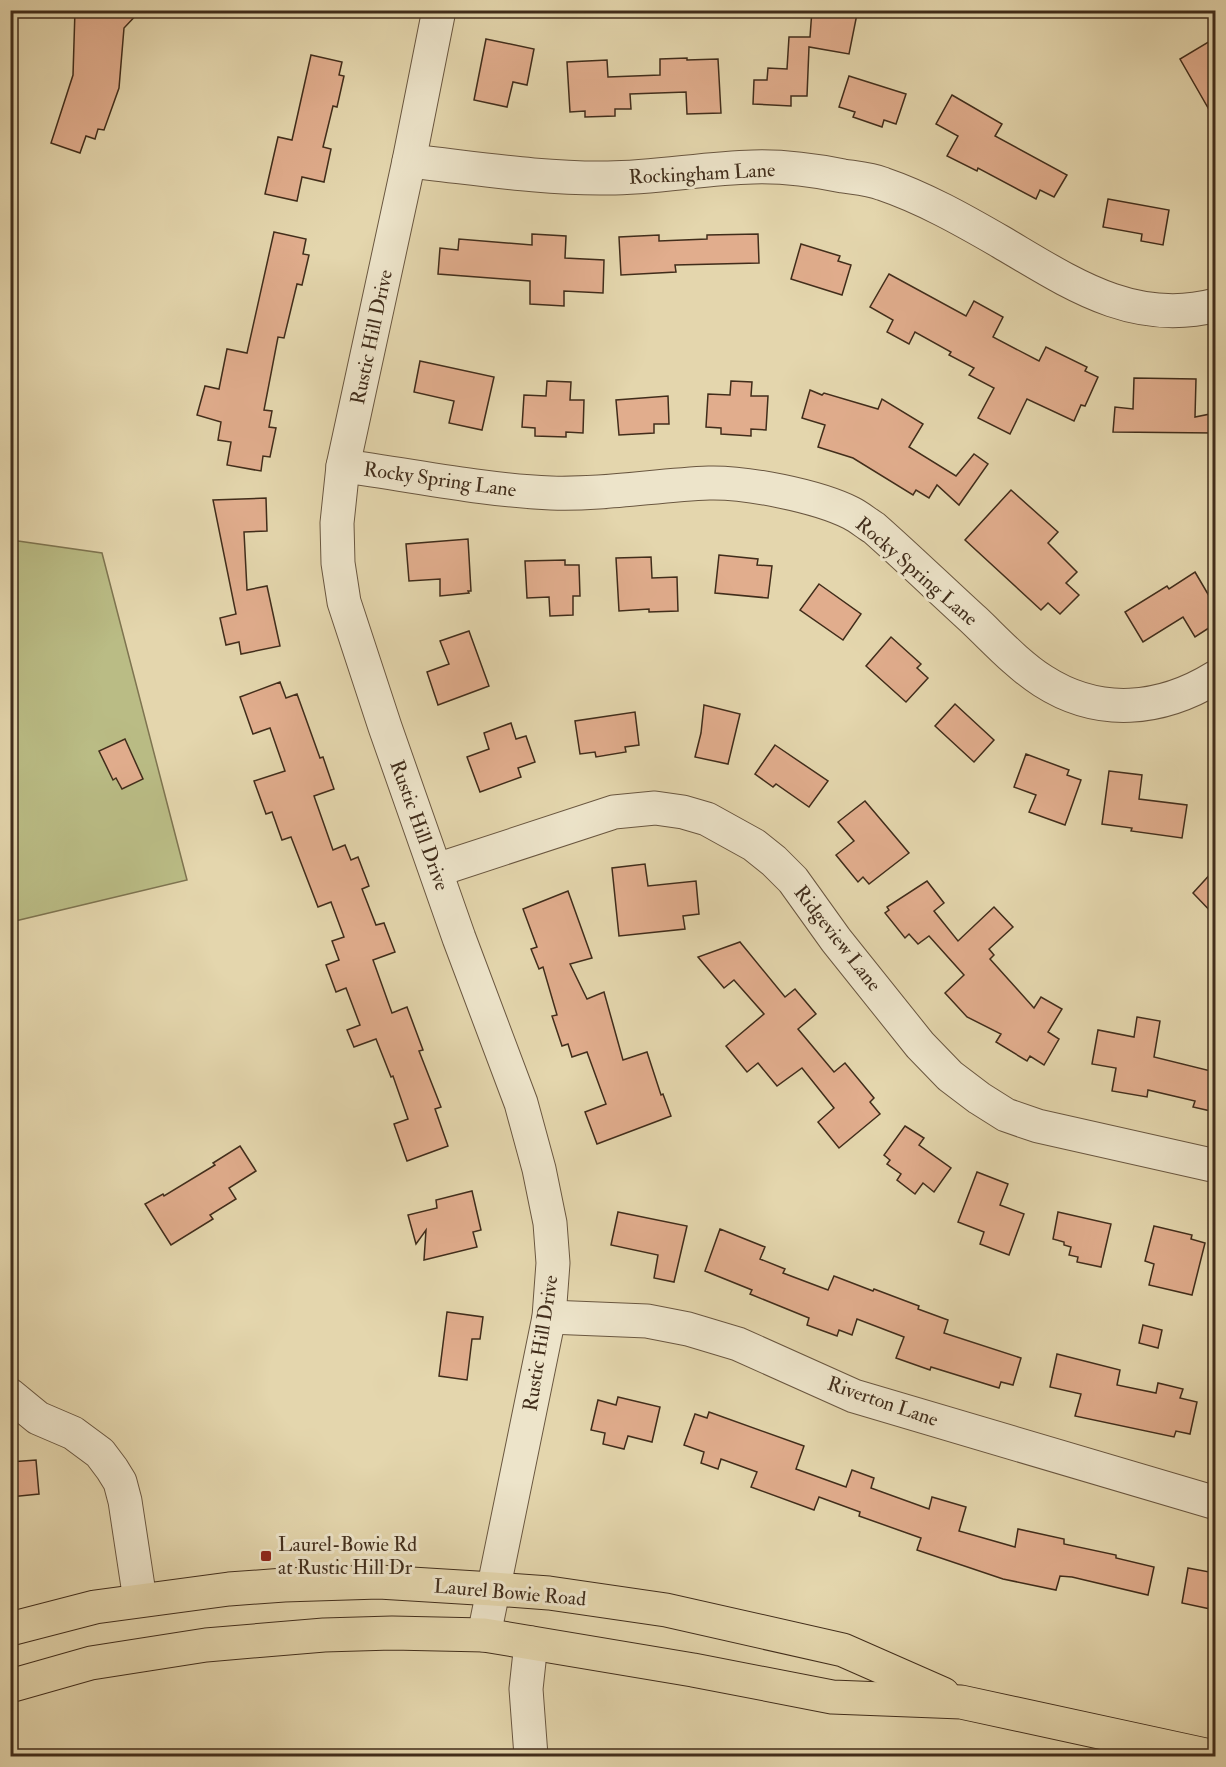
<svg xmlns="http://www.w3.org/2000/svg" width="1226" height="1767" font-family="'IM FELL Double Pica',serif">
	<style>
		.green { fill: #babc85; stroke: #7e7450; stroke-width: 1.5 }
		.building { fill: #e1ad8d; stroke: #412d1b; stroke-width: 1.5 }
		.lines { fill: none; stroke-linecap: round; stroke-linejoin: round }
		.minor-casing { stroke: #6a5740; stroke-width: 35 }
		.major-casing { stroke: #412d1b; stroke-width: 35 }
		.minor { stroke: #ede4ca; stroke-width: 33 }
		.major { stroke: #e4d6ad; stroke-width: 33 }
		.poi-dot { fill: #8f2418; stroke: #ede4ca; stroke-width: 2 }
		.labels { text-anchor: middle; stroke-width: 6; stroke-linejoin: round; paint-order: stroke }
		.street-label { font-size: 20px; fill: #412d1b; stroke: #ede4ca }
		.poi-label { font-size: 20px; fill: #412d1b; stroke: #ede4ca; text-anchor: start }
	</style>
	<rect width="100%" height="100%" fill="#e4d6ad"/>
	<filter id="stains"><feTurbulence type="fractalNoise" baseFrequency=".00333" numOctaves="4"/><feColorMatrix values="0 0 0 0 .2 0 0 0 0 .09 0 0 0 0 .02 0 0 0 .5 -.17"/></filter>
	<radialGradient id="worn" r=".72"><stop offset=".6" stop-color="#630" stop-opacity="0"/><stop offset="1" stop-color="#630" stop-opacity=".3"/></radialGradient>
	<polygon class="green" points="11,540 102,553 187,880 11,922"/>
	<g class="building">
		<polygon points="75,10 141,10 124,28 119,88 104,130 98,129 95,139 86,136 80,153 51,143 73,75"/>
		<polygon points="812,10 844,10 857,14 849,54 809,47 807,96 791,96 791,106 753,104 754,80 767,80 768,68 787,69 789,37 810,37"/>
		<polygon points="1215,38 1215,120 1180,59"/>
		<polygon points="486,39 534,49 527,85 513,82 507,107 474,100"/>
		<polygon points="311,55 342,62 339,75 344,76 337,107 333,106 323,147 331,149 324,182 302,177 297,201 265,194 278,137 292,140"/>
		<polygon points="687,58 687,60 718,59 721,113 687,114 686,92 630,94 631,109 615,109 615,116 585,117 585,111 570,112 567,62 607,60 608,77 660,75 660,59"/>
		<polygon points="849,76 906,94 896,124 884,120 882,127 853,117 855,112 839,107"/>
		<polygon points="952,95 1002,124 995,136 1067,175 1054,197 1040,190 1036,199 978,168 977,171 947,156 958,136 936,124"/>
		<polygon points="1108,199 1169,210 1163,245 1141,241 1142,234 1103,227"/>
		<polygon points="274,232 306,239 303,254 309,255 302,285 297,284 284,338 278,337 264,410 272,411 269,427 276,428 270,457 263,456 261,471 227,465 231,442 218,440 221,422 197,415 205,386 219,389 227,349 247,353"/>
		<polygon points="532,234 566,236 565,258 604,260 603,293 564,291 564,306 530,304 530,281 438,274 440,248 458,250 459,239 532,245"/>
		<polygon points="758,234 759,263 675,265 676,272 621,275 619,237 659,235 659,241 707,239 707,235"/>
		<polygon points="801,244 840,256 838,261 851,265 842,295 791,279"/>
		<polygon points="889,274 966,316 974,301 1003,317 993,337 1039,361 1046,347 1087,367 1085,371 1098,377 1085,406 1081,405 1074,421 1027,399 1010,434 978,418 994,388 969,375 974,368 949,355 951,352 915,332 909,344 887,332 893,320 870,307"/>
		<polygon points="420,361 494,377 482,430 449,423 454,401 414,392"/>
		<polygon points="1134,378 1196,379 1195,417 1215,413 1215,433 1113,432 1115,407 1133,409"/>
		<polygon points="547,381 571,382 570,400 584,400 583,433 566,432 566,437 535,436 535,428 522,427 524,395 546,396"/>
		<polygon points="731,381 752,382 751,396 768,396 766,430 751,429 751,436 721,434 721,428 706,427 708,394 730,395"/>
		<polygon points="810,390 822,395 824,393 878,409 882,399 923,424 909,447 956,476 974,454 988,464 959,505 937,485 929,498 916,490 913,495 853,458 818,447 825,425 802,418"/>
		<polygon points="668,396 669,424 654,424 654,433 619,435 616,400"/>
		<polygon points="1011,490 1058,532 1048,543 1077,572 1066,583 1079,595 1060,614 1048,603 1041,610 965,540"/>
		<polygon points="266,498 267,531 244,532 247,590 267,586 280,646 241,654 239,642 226,645 220,618 236,614 213,500"/>
		<polygon points="468,539 471,591 468,591 469,593 440,596 440,579 409,581 406,544"/>
		<polygon points="719,555 758,559 757,565 772,566 768,598 715,593"/>
		<polygon points="651,557 652,578 677,577 678,611 649,612 649,609 619,611 616,558"/>
		<polygon points="565,560 565,565 579,565 580,596 573,596 573,615 550,616 549,597 527,598 525,561"/>
		<polygon points="1195,572 1215,606 1215,624 1195,637 1183,617 1143,642 1125,612 1167,586 1169,589"/>
		<polygon points="819,584 861,614 843,640 800,610"/>
		<polygon points="469,631 489,686 438,705 427,672 449,664 440,641"/>
		<polygon points="891,637 921,664 917,668 928,678 906,702 866,666"/>
		<polygon points="280,682 286,698 297,694 320,758 323,757 334,789 314,796 333,850 345,845 351,860 358,857 369,886 362,889 376,925 384,923 395,952 373,960 392,1013 407,1007 423,1050 419,1051 441,1107 435,1109 448,1146 407,1161 394,1124 408,1119 393,1076 391,1077 376,1039 354,1047 347,1030 360,1025 346,988 336,992 326,965 339,960 332,941 344,937 331,902 318,907 291,837 282,840 272,812 266,814 254,781 285,771 270,728 253,734 240,697"/>
		<polygon points="955,704 994,740 974,762 935,726"/>
		<polygon points="704,705 740,714 728,764 695,757 701,733"/>
		<polygon points="635,712 639,745 625,747 626,752 596,757 595,752 580,754 575,721"/>
		<polygon points="511,723 516,739 526,736 535,762 518,768 521,777 480,792 467,757 489,749 484,733"/>
		<polygon points="125,739 143,779 122,789 116,778 113,780 99,751"/>
		<polygon points="775,745 828,781 809,807 776,784 773,787 755,774"/>
		<polygon points="1026,754 1069,770 1067,775 1081,780 1065,825 1029,812 1036,795 1014,787"/>
		<polygon points="1109,771 1142,775 1139,799 1187,805 1182,838 1131,831 1132,828 1102,824"/>
		<polygon points="865,801 909,853 869,884 863,877 858,882 836,855 854,841 838,822"/>
		<polygon points="645,864 648,886 696,881 699,914 683,916 685,929 619,936 612,868"/>
		<polygon points="1215,869 1215,916 1193,893"/>
		<polygon points="927,881 944,903 934,911 958,941 994,907 1013,927 989,949 994,955 990,959 1034,1008 1041,997 1062,1009 1048,1032 1059,1039 1044,1065 1030,1056 1027,1061 996,1042 1001,1034 967,1017 945,993 964,975 929,936 918,944 909,934 905,938 885,913 889,910 887,907"/>
		<polygon points="568,891 592,958 570,964 587,999 604,992 623,1060 647,1052 661,1095 663,1094 671,1116 597,1144 585,1112 606,1104 587,1052 572,1057 568,1044 562,1046 552,1016 557,1015 543,967 539,969 531,949 537,947 523,909"/>
		<polygon points="740,942 785,997 795,989 816,1014 798,1029 834,1072 845,1063 874,1098 870,1102 880,1114 839,1148 818,1122 834,1108 802,1068 777,1086 758,1063 747,1072 726,1046 764,1014 734,980 724,988 698,957"/>
		<polygon points="1137,1017 1160,1021 1154,1057 1215,1072 1215,1112 1193,1107 1195,1101 1148,1090 1147,1097 1112,1091 1116,1068 1092,1064 1098,1030 1134,1037"/>
		<polygon points="905,1126 924,1138 919,1145 951,1168 934,1192 923,1183 915,1194 897,1180 901,1174 887,1164 890,1160 884,1155"/>
		<polygon points="240,1146 256,1171 229,1188 236,1199 210,1215 213,1219 171,1245 145,1204 163,1194 164,1196 215,1165 213,1163"/>
		<polygon points="977,1172 1008,1184 1000,1205 1024,1214 1009,1255 980,1244 984,1232 958,1222"/>
		<polygon points="472,1191 481,1230 473,1232 477,1247 424,1260 426,1230 416,1244 408,1215 437,1208 436,1200"/>
		<polygon points="618,1212 687,1226 674,1282 654,1278 658,1255 611,1245"/>
		<polygon points="1058,1212 1111,1224 1101,1267 1077,1262 1078,1257 1069,1255 1071,1247 1064,1245 1064,1242 1053,1239"/>
		<polygon points="1154,1226 1192,1235 1191,1239 1205,1243 1192,1295 1149,1285 1154,1264 1145,1261"/>
		<polygon points="720,1229 765,1247 760,1259 785,1269 783,1273 828,1290 834,1276 873,1291 874,1289 919,1306 918,1309 948,1320 944,1333 1021,1358 1013,1385 1001,1382 999,1388 931,1367 930,1370 896,1358 904,1337 857,1319 852,1335 839,1330 837,1336 807,1325 809,1318 750,1294 752,1290 705,1271"/>
		<polygon points="447,1312 483,1317 480,1339 472,1339 467,1380 439,1376"/>
		<polygon points="1143,1325 1162,1330 1158,1348 1139,1343"/>
		<polygon points="1057,1354 1120,1370 1117,1385 1156,1393 1158,1383 1183,1389 1180,1398 1197,1402 1190,1434 1176,1431 1174,1437 1075,1416 1081,1394 1050,1387"/>
		<polygon points="618,1397 660,1407 652,1442 628,1436 624,1449 603,1444 605,1433 591,1430 598,1400 616,1405"/>
		<polygon points="709,1412 804,1446 796,1469 846,1487 852,1470 874,1478 871,1488 929,1509 932,1497 966,1507 959,1531 1015,1547 1018,1529 1064,1539 1064,1544 1116,1555 1116,1558 1154,1567 1148,1595 1072,1577 1060,1576 1056,1590 1003,1579 917,1550 921,1538 859,1516 860,1512 819,1497 814,1510 751,1487 757,1472 721,1459 718,1469 701,1463 704,1452 684,1445 695,1414 707,1418"/>
		<polygon points="36,1460 39,1494 10,1497 10,1462"/>
		<polygon points="1188,1568 1215,1573 1215,1610 1182,1603"/>
	</g>
	<g class="lines">
		<defs>
			<g id="minor">
				<polyline points="439,10 409,161 343,466 337,523 338,563 344,602 385,727 459,938 521,1103 539,1169 550,1223 553,1263 549,1317 484,1635"/>
				<path d="M 409,161 C 475,168 542,179 608,178 C 656,178 704,168 753,167 C 783,166 813,170 843,176 C 856,178 870,179 883,184 C 924,198 963,220 1001,242 C 1069,282 1133,327 1216,305"/>
				<path d="M 343,466 C 412,475 481,490 551,493 C 603,495 657,485 709,483 C 747,482 817,496 851,513 C 859,517 866,523 874,528 C 908,558 941,590 975,621 C 996,641 1018,665 1043,681 C 1099,717 1161,711 1216,677"/>
				<polyline points="437,870 614,812 655,808 683,812 707,819 754,845 774,861 793,880 836,940 920,1045 950,1076 979,1098 1006,1115 1038,1126 1216,1166"/>
				<polyline points="549,1317 647,1321 688,1329 738,1344 854,1396 1216,1503"/>
				<polyline points="10,1395 38,1418 73,1433 100,1453 112,1469 120,1482 125,1501 140,1600"/>
				<polyline points="531,1756 526,1689 531,1643"/>
			</g>
			<g id="major">
				<polyline points="10,1629 95,1607 229,1589 284,1585 379,1582 493,1589 549,1593 666,1610 843,1650 943,1694"/>
				<polyline points="10,1686 91,1663 206,1645 324,1635 392,1633 484,1635 693,1670 832,1697 961,1702 1210,1756"/>
			</g>
		</defs>
		<use href="#minor" class="minor-casing"/>
		<use href="#major" class="major-casing"/>
		<use href="#minor" class="minor"/>
		<use href="#major" class="major"/>
	</g>
	<rect class="poi-dot" x="260" y="1550" width="12" height="12" rx="3"/>
	<g class="labels">
		<g class="street-label">
			<text transform="translate(702 173) rotate(-3)" y="7">Rockingham Lane</text>
			<text transform="translate(371 337) rotate(-78)" y="7">Rustic Hill Drive</text>
			<text transform="translate(440 479) rotate(8)" y="7">Rocky Spring Lane</text>
			<text transform="translate(917 571) rotate(41)" y="7">Rocky Spring Lane</text>
			<text transform="translate(420 825) rotate(70)" y="7">Rustic Hill Drive</text>
			<text transform="translate(838 938) rotate(52)" y="7">Ridgeview Lane</text>
			<text transform="translate(540 1343) rotate(-81)" y="7">Rustic Hill Drive</text>
			<text transform="translate(883 1401) rotate(19)" y="7">Riverton Lane</text>
			<text transform="translate(510 1592) rotate(5)" y="7">Laurel Bowie Road</text>
		</g>
		<g class="poi-label">
			<text x="278" y="1551">Laurel-Bowie Rd<tspan x="278" dy="23">at Rustic Hill Dr</tspan></text>
		</g>
	</g>
	<rect width="1226" height="1767" fill="none" stroke="#e4d6ad" stroke-width="36"/>
	<rect x="12" y="12" width="1202" height="1743" fill="none" stroke="#412d1b" stroke-width="3"/>
	<rect x="18" y="18" width="1190" height="1731" fill="none" stroke="#412d1b" stroke-width="1.5"/>
	<rect width="100%" height="100%" filter="url(#stains)"/>
	<rect width="100%" height="100%" fill="url(#worn)"/>
</svg>
